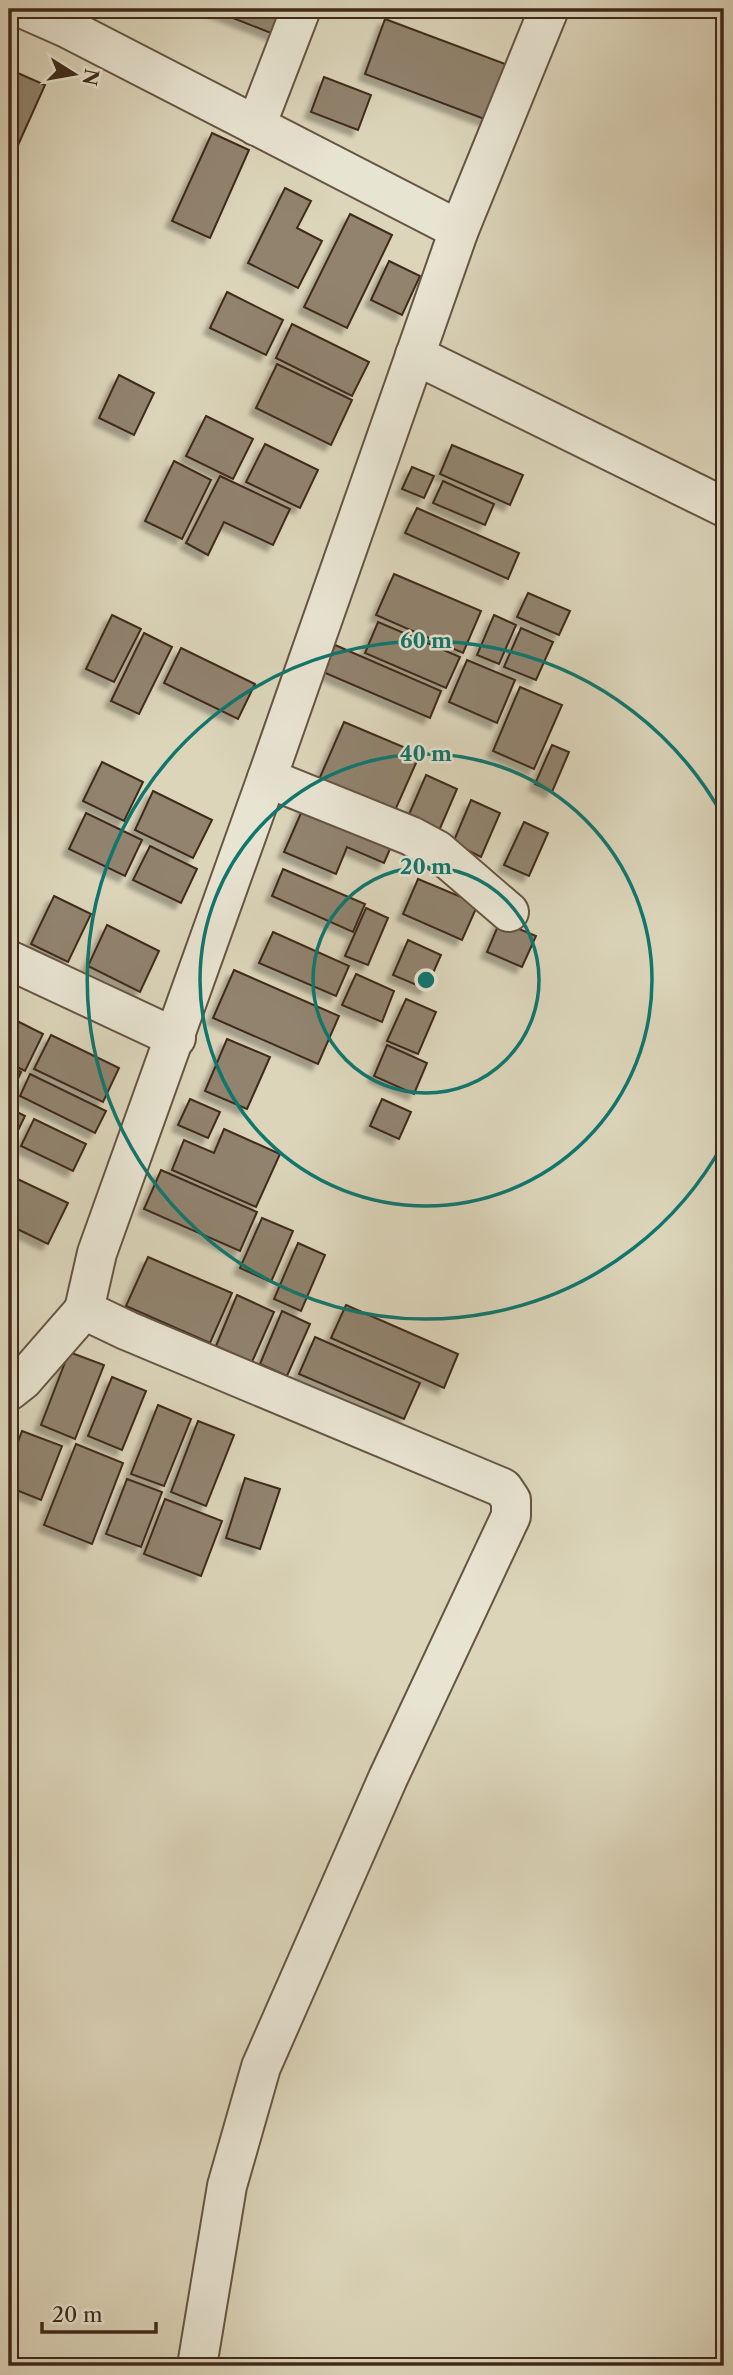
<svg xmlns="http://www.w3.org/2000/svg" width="733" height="2375" font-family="'Libre Caslon Text',serif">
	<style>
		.building { fill: #91836e; stroke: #3f2a1b; stroke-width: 2; filter: url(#shadow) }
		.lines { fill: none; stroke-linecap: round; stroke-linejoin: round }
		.minor-casing { stroke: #665543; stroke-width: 42 }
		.minor { stroke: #e8e4d2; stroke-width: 38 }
		.ring { fill: none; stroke: #0f766e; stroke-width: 3.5 }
		.centre { fill: #0f766e; stroke: #e8e4d2; stroke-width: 3.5 }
		.ring-label { font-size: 21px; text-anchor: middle; font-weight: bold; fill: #0f766e; stroke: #e8e4d2; stroke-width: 5; stroke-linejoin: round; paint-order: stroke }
	</style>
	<defs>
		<filter id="shadow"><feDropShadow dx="-6" dy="6" stdDeviation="2" flood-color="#0004"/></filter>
	</defs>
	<rect width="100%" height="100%" fill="#dcd5ba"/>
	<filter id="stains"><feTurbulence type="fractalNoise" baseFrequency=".00286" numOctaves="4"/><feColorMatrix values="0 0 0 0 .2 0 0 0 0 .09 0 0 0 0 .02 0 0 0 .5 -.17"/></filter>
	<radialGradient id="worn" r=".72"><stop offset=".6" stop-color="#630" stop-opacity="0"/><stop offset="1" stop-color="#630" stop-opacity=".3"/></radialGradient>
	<g class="building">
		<polygon points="210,9 286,9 276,35"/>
		<polygon points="385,19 516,68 495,123 365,74"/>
		<polygon points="11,70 45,85 14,154 9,151 9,75"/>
		<polygon points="324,77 371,95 358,130 311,112"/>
		<polygon points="212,133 249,150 210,238 172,221"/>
		<polygon points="285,188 311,201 297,228 322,241 298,288 248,263"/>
		<polygon points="350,214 392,235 347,328 304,307"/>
		<polygon points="389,261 420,276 402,315 371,300"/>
		<polygon points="227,292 283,320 266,355 210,328"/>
		<polygon points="292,324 369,362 352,396 276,358"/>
		<polygon points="277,364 352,400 331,445 256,408"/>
		<polygon points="119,375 154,393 134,435 99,418"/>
		<polygon points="206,416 253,439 233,479 186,456"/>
		<polygon points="265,444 318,470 300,508 246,482"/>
		<polygon points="452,445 523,475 510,505 440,474"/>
		<polygon points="174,461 211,480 182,539 145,521"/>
		<polygon points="412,467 434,476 424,498 402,489"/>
		<polygon points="220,476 290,509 273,545 224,522 208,555 186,543"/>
		<polygon points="443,481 494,504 485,525 433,503"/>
		<polygon points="417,508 519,553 508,579 405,533"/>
		<polygon points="394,574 481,611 463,653 376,615"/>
		<polygon points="528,593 570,611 559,635 517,617"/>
		<polygon points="112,615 141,629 114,682 86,669"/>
		<polygon points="494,615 516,625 499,664 477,655"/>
		<polygon points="378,622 460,657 446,688 365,653"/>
		<polygon points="521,628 553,642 536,680 504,667"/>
		<polygon points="144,633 172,647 139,714 111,701"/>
		<polygon points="335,645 441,691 430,718 323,672"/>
		<polygon points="181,648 255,684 238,719 164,683"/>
		<polygon points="467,660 515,680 497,723 449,702"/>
		<polygon points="520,687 562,705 534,769 493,751"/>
		<polygon points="344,722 420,754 389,824 314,791"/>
		<polygon points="552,745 569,752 552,792 535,784"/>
		<polygon points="102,762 143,782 124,821 83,801"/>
		<polygon points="426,775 457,789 435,840 404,826"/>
		<polygon points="153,791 212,820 193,858 135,830"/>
		<polygon points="308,797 396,835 384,863 347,847 336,874 284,852"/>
		<polygon points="471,800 500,813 481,857 453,843"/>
		<polygon points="86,813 142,840 125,876 69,849"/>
		<polygon points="524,822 548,833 529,876 504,865"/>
		<polygon points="150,846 197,869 181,903 133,880"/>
		<polygon points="283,869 365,904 353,932 272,896"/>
		<polygon points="418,879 478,904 462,940 403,914"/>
		<polygon points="54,896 91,914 68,962 31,944"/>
		<polygon points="366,908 388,918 368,965 345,956"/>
		<polygon points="500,921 536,936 522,967 487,952"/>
		<polygon points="107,925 159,951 140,992 88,966"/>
		<polygon points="273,932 349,966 336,996 259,963"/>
		<polygon points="408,940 441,955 426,989 393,975"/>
		<polygon points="234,970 339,1016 318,1064 213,1018"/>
		<polygon points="356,974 394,991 382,1022 342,1005"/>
		<polygon points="406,999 436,1012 418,1054 387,1041"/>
		<polygon points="9,1017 43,1034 25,1071 9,1063"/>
		<polygon points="51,1035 119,1068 103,1102 34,1069"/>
		<polygon points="227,1039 270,1057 247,1109 205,1091"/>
		<polygon points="387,1045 427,1063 414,1094 374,1076"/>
		<polygon points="9,1066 21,1072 9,1099"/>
		<polygon points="30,1074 106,1111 95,1133 20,1096"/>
		<polygon points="190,1099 220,1112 208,1138 178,1125"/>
		<polygon points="382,1099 411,1112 399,1139 370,1126"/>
		<polygon points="9,1108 25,1116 9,1149"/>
		<polygon points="34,1119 86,1144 73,1171 21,1146"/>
		<polygon points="224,1129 280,1154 256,1207 172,1170 184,1140 214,1153"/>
		<polygon points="161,1170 257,1212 240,1251 144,1209"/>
		<polygon points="9,1175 68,1203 48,1244 9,1225"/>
		<polygon points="262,1218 293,1231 271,1282 240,1268"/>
		<polygon points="298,1243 325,1255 301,1311 274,1299"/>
		<polygon points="148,1257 232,1293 210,1343 126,1306"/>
		<polygon points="237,1295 274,1312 252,1362 216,1346"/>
		<polygon points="346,1305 458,1354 444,1388 331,1338"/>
		<polygon points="282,1311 310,1324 287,1376 260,1364"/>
		<polygon points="315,1337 420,1383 404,1419 299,1374"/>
		<polygon points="69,1352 104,1365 75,1439 41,1425"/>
		<polygon points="112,1377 146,1391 122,1450 88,1436"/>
		<polygon points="158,1405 191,1419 164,1486 131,1474"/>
		<polygon points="198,1421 234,1435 206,1506 171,1492"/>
		<polygon points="22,1431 62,1446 41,1500 9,1487 9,1466"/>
		<polygon points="76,1444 123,1463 92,1544 44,1525"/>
		<polygon points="245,1478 280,1489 260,1549 226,1538"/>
		<polygon points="127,1479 162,1492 141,1547 106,1534"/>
		<polygon points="165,1499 222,1521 201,1576 144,1554"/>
	</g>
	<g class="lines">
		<defs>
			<g id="minor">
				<polyline points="24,9 67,28 459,230"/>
				<polyline points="256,126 301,9"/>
				<polyline points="415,355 724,507"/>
				<polyline points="267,778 411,836 437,850 509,912"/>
				<polyline points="9,960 176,1038"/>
				<polyline points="9,1391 23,1380 84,1310"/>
				<polyline points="197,2366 227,2186 261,2067 388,1778 511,1516 511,1500 503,1488 128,1331 84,1310 97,1253 267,778 459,230 549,9"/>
			</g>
		</defs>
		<use href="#minor" class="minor-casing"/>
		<use href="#minor" class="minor"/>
	</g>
	<g class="ring">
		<circle cx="426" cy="980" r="113"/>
		<circle cx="426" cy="980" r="226"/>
		<path d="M724 1142A339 339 0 1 1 724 818"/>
	</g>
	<circle cx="426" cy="980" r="10" class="centre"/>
	<g class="ring-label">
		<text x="426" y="648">60 m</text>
		<text x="426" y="761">40 m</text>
		<text x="426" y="874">20 m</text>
	</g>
	<rect width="733" height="2375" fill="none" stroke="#dcd5ba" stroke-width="35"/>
	<rect x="10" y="10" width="712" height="2354" fill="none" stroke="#3f2a1b" stroke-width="3.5"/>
	<rect x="18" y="18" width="698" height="2340" fill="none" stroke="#3f2a1b" stroke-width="2"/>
	<g transform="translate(74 74) rotate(101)" stroke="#e8e4d2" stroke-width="5" paint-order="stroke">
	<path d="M0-5L12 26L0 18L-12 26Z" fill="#3f2a1b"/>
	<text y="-10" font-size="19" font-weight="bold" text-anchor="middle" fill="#3f2a1b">N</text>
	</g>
	<path d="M42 2322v10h114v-10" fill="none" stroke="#3f2a1b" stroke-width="3.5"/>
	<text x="52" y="2322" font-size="21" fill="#3f2a1b" stroke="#e8e4d2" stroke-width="5" paint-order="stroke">20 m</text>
	<rect width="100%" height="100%" filter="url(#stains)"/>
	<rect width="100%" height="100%" fill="url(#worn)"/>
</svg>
